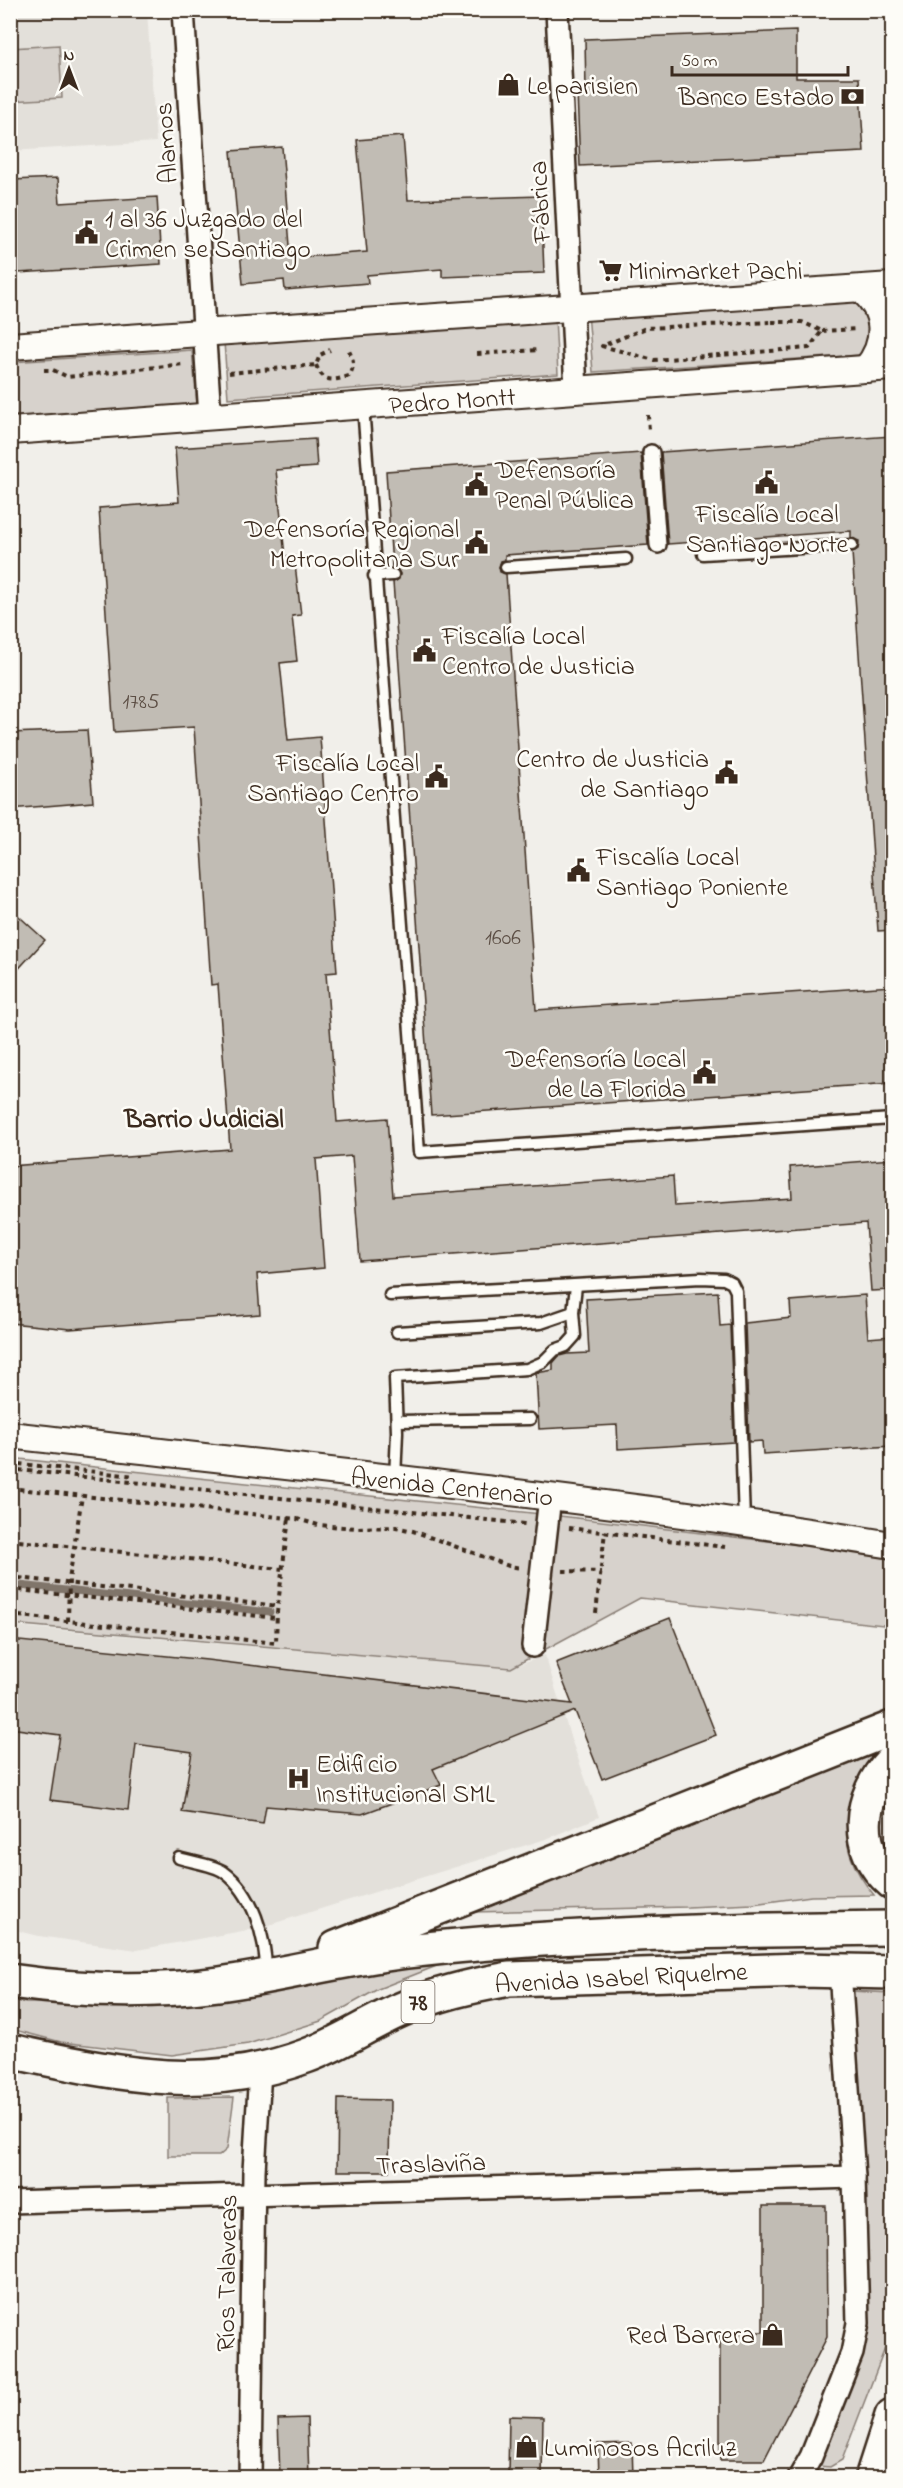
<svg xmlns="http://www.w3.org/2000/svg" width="903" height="2488" font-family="'Indie Flower',sans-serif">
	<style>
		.built { fill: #e3e0da }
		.green { fill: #d7d2cc; stroke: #897e75; stroke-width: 1.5 }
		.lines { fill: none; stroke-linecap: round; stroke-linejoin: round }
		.stream { stroke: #80746b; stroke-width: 7 }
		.building { fill: #c1bcb4; stroke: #3b2a1e; stroke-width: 1.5 }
		.service-casing { stroke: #3b2a1e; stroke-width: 15 }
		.pedestrian-casing { stroke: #3b2a1e; stroke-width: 20 }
		.minor-casing { stroke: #3b2a1e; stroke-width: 26 }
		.tertiary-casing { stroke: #3b2a1e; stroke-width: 30 }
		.primary-casing { stroke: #3b2a1e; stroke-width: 38 }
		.trunk-casing { stroke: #3b2a1e; stroke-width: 38 }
		.path { stroke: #3b2a1e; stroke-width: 4; stroke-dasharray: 4.5 4.5; stroke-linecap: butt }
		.service { stroke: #fdfcf7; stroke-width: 10 }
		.pedestrian { stroke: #fdfcf7; stroke-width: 15 }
		.minor { stroke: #fdfcf7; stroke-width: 21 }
		.tertiary { stroke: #fdfcf7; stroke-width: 26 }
		.primary { stroke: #fdfcf7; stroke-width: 33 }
		.trunk { stroke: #fdfcf7; stroke-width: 33 }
		.labels { text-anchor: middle; stroke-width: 5; stroke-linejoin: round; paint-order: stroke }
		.number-label { font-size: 22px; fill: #5c4e44 }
		.shield { fill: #fdfcf7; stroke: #75695f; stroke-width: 1.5 }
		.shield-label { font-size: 24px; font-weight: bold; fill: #3b2a1e }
		.poi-label { font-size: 26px; fill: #3b2a1e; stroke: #fdfcf7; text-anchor: start }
		.street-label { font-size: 26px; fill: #3b2a1e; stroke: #fdfcf7 }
		.neighbourhood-label { font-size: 27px; font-weight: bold; fill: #3b2a1e; stroke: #fdfcf7 }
	</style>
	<rect width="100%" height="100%" fill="#f1efea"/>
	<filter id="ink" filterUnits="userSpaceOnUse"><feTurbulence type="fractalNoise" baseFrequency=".0167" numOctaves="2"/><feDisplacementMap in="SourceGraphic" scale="12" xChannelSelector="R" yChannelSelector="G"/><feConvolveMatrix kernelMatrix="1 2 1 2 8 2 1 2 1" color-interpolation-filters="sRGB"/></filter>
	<g filter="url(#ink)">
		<g class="built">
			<polygon points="11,11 147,11 156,142 11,151"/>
			<polygon points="11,1626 511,1668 545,1655 571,1739 599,1817 546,1839 259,1928 137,1950 39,1936 11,1929"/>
		</g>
		<g class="green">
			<polygon points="59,45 62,98 11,101 11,48"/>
			<polygon points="892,293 892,353 593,372 588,313"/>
			<polygon points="555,318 558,374 228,398 224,342"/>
			<polygon points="192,350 197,404 11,417 11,362"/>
			<polygon points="10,1458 560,1516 892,1556 892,1626 640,1598 511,1668 11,1624"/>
			<path d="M 885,1743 C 852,1800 824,1835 874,1895 L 811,1896 L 753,1904 L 688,1907 L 474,1912 L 478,1907 Z"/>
			<polygon points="457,1958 378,1989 321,2021 248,2044 172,2055 61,2042 11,2029 11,2000 26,2003 145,2003"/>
			<polygon points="850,1991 892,1993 892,2330 842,2460 830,2467 817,2466 864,2332"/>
			<polygon points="234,2097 227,2149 219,2156 168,2156 168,2098"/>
		</g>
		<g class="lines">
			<polyline class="stream" points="10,1584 270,1612"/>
		</g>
		<g class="building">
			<polygon points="796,31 796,78 859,78 864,152 580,166 577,93 586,92 585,39"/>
			<polygon points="403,136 408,200 541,196 544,273 442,277 442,269 367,275 368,283 285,290 284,280 243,284 231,151 282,147 291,258 367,252 357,140"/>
			<polygon points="58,178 60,203 157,197 161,264 18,273 12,180"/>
			<polygon points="892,436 892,930 878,931 852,552 858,549 859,541 851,538 851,531 668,544 661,452"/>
			<polygon points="315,439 317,467 276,470 285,556 294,556 301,615 292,616 297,661 280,663 288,740 320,737 337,972 326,973 337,1122 387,1118 393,1196 673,1176 675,1206 792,1198 790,1167 892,1159 892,1290 871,1291 866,1223 360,1261 352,1156 316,1159 324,1268 257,1274 260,1314 70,1329 10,1323 10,1166 230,1149 218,984 211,985 194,727 114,732 99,508 179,502 175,448"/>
			<polygon points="641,453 648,545 505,555 505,560 501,561 499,567 500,572 506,574 536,1010 892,986 892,1083 431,1115 393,582 399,579 400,574 397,569 392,568 386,471"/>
			<polygon points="87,730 93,802 10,809 10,733"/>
			<polygon points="10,908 45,940 10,978"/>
			<polygon points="718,1292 720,1326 730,1325 734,1442 618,1449 617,1425 539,1429 536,1373 553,1370 553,1363 559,1356 567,1354 589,1353 586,1299"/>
			<polygon points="865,1295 868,1338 892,1336 892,1446 763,1454 762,1441 749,1442 745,1323 791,1318 790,1301"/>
			<polygon points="670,1618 716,1735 602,1779 575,1711 433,1769 441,1785 362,1814 266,1806 263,1824 182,1812 192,1752 136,1744 128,1810 50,1800 60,1735 10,1728 10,1640 207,1660 572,1704 556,1663"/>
			<polygon points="338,2099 390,2100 389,2171 337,2171"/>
			<polygon points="763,2206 826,2206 827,2337 764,2460 720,2460 720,2332 763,2332"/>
			<polygon points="509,2416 543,2417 542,2478 508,2478"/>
			<polygon points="307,2418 309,2478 280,2478 278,2419"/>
			<polygon points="632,2443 633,2478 599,2478 598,2444"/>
		</g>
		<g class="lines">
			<defs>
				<g id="service">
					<polyline points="363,406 419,1152 892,1119"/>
					<polyline points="703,554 852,545"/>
					<polyline points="506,567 626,559"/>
					<polyline points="374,576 393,575"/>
					<polyline points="390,1295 701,1278 724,1279 732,1283 736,1291 744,1521"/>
					<polyline points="397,1332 541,1323 573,1312"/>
					<polyline points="397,1421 530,1419"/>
					<polyline points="395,1479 397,1432 395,1378 527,1369 543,1362 555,1350 566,1346 575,1336 573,1312 576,1286"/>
					<path d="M 179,1858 C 191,1862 215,1865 224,1872 C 253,1893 266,1937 266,1972"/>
				</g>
				<polyline id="pedestrian" points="651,453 658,545"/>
				<g id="minor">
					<polyline points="183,10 210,416"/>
					<polyline points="557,10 576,390"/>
					<polyline points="533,1646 550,1497"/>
					<polyline points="10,2202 854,2177"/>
					<polyline points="250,2478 254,2171 260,2070"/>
					<polyline points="799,2478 811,2457 852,2353 858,2323 854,2177 840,1970"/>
				</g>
				<g id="tertiary">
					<path d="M 861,289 C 887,311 888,343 866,369"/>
					<polyline points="10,346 892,286"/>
					<polyline points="10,431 892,367"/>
					<path d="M 10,1435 C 305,1469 600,1498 892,1545"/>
				</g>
				<polyline id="primary" points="872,2478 892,2416"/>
				<g id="trunk">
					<path d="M 892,1761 C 858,1796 852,1849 892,1882"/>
					<polyline points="336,1948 892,1728"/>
					<path d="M 10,1981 C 79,1991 150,1993 219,1984 C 285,1975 349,1957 416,1950 C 574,1933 734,1930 892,1928"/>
					<path d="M 10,2051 C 115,2073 201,2095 306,2056 C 339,2044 368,2024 400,2010 C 435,1994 471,1986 509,1979 L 802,1970 L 892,1972"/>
				</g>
			</defs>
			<use href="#service" class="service-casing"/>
			<use href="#pedestrian" class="pedestrian-casing"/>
			<use href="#minor" class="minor-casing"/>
			<use href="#tertiary" class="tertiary-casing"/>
			<use href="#primary" class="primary-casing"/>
			<use href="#trunk" class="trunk-casing"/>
			<g class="path">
				<polygon points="772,322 802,322 822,331 809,348 654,360 602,346 646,328"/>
				<polyline points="822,331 857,329"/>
				<polyline points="477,354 539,350"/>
				<path d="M 316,365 C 323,383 333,381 349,376 C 355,366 354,360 348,349"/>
				<polyline points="44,370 53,370 68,377 184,364"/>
				<polyline points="229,373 316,365 320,355 330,350"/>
				<polyline points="648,415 649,432"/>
				<polyline points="10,1463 135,1476"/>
				<polyline points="10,1469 525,1524"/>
				<polyline points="10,1488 297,1519 318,1525 356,1528 396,1527 413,1531 509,1566 522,1568"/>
				<polyline points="569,1528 725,1547"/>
				<polyline points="10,1540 282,1569"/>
				<polyline points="563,1571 601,1572"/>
				<polyline points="10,1577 278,1606"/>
				<polyline points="10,1589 276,1618"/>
				<polyline points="596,1613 605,1531"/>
				<polyline points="10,1615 276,1643 277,1612 289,1518"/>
				<polyline points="68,1621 69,1580 82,1496"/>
			</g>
			<use href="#service" class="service"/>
			<use href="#pedestrian" class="pedestrian"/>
			<use href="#minor" class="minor"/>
			<use href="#tertiary" class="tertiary"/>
			<use href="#primary" class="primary"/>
			<use href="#trunk" class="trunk"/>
		</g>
	</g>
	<defs>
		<symbol id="shop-bare" viewBox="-9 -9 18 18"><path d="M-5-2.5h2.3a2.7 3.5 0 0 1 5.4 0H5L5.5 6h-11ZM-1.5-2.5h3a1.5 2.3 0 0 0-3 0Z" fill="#3b2a1e" stroke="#fdfcf7" stroke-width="2.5" paint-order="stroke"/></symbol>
		<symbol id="bank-bare" viewBox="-9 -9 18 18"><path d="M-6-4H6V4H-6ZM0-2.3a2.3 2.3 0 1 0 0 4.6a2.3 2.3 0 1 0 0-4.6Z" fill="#3b2a1e" stroke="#fdfcf7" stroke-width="2.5" paint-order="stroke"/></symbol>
		<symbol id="civic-bare" viewBox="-9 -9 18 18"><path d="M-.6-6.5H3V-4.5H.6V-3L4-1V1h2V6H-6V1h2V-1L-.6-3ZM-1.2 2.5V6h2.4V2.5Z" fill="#3b2a1e" stroke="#fdfcf7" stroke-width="2.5" paint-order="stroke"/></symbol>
		<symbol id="supermarket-bare" viewBox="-9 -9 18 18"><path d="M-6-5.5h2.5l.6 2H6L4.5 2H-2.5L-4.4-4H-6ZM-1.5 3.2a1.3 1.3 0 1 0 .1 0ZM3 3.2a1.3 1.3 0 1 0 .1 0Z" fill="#3b2a1e" stroke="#fdfcf7" stroke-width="2.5" paint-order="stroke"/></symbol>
		<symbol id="hospital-bare" viewBox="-9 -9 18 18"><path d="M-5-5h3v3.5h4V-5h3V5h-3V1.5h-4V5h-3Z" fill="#3b2a1e" stroke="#fdfcf7" stroke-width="2.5" paint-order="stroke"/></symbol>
	</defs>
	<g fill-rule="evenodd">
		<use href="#shop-bare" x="492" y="68" width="33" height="33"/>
		<use href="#bank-bare" x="836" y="80" width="33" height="33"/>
		<use href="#civic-bare" x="70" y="216" width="33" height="33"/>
		<use href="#supermarket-bare" x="594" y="254" width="33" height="33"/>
		<use href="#civic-bare" x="750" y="466" width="33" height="33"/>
		<use href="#civic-bare" x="460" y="468" width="33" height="33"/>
		<use href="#civic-bare" x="460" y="526" width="33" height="33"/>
		<use href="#civic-bare" x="408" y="634" width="33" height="33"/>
		<use href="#civic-bare" x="710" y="756" width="33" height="33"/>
		<use href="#civic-bare" x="420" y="760" width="33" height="33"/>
		<use href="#civic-bare" x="562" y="854" width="33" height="33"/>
		<use href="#civic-bare" x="688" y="1056" width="33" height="33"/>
		<use href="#hospital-bare" x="282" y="1762" width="33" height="33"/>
		<use href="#shop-bare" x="756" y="2318" width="33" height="33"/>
		<use href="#shop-bare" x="510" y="2430" width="33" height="33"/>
	</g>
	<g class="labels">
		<g class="number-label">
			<text x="141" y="708">1785</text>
			<text x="503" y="944">1606</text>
		</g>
		<rect class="shield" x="401.5" y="1981" width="33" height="42" rx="4.5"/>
		<g class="shield-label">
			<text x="418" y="2010">78</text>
		</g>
		<g class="poi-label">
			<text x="527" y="94">Le parisien</text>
			<text x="834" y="105" text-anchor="end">Banco Estado</text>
			<text x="105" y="227">1 al 36 Juzgado del<tspan x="105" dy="30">Crimen se Santiago</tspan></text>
			<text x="628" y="279">Minimarket Pachi</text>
			<text x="495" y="478">Defensoría<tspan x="495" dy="30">Penal Pública</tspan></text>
			<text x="767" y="522" text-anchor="middle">Fiscalía Local<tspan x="767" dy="30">Santiago Norte</tspan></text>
			<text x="459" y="537" text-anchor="end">Defensoría Regional<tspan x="459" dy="30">Metropolitana Sur</tspan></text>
			<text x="442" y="644">Fiscalía Local<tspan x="442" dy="30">Centro de Justicia</tspan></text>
			<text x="709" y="767" text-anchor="end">Centro de Justicia<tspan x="709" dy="30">de Santiago</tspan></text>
			<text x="419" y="771" text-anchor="end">Fiscalía Local<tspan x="419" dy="30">Santiago Centro</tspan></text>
			<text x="596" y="865">Fiscalía Local<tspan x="596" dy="30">Santiago Poniente</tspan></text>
			<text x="686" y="1067" text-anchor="end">Defensoría Local<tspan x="686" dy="30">de La Florida</tspan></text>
			<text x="316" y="1772">Edificio<tspan x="316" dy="30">Institucional SML</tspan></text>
			<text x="755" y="2343" text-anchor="end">Red Barrera</text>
			<text x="544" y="2456">Luminosos Acriluz</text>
		</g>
		<g class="street-label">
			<text transform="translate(165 143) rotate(-94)" y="9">Alamos</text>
			<text transform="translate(539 202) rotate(-93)" y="9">Fábrica</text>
			<text transform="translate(452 400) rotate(-4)" y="9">Pedro Montt</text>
			<text transform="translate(452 1486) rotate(6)" y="9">Avenida Centenario</text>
			<text transform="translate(621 1977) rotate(-3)" y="9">Avenida Isabel Riquelme</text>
			<text transform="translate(431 2163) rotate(-2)" y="9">Traslaviña</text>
			<text transform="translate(226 2273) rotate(-89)" y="9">Ríos Talaveras</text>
		</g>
		<g class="neighbourhood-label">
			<text x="204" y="1127">Barrio Judicial</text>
		</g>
	</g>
	<rect width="903" height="2488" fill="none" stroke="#fdfcf7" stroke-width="36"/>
	<rect x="18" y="18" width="867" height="2452" fill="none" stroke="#3b2a1e" stroke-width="2" filter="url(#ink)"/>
	<g transform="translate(69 69)" stroke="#fdfcf7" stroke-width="4.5" paint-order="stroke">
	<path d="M0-4.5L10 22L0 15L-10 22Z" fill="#3b2a1e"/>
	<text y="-9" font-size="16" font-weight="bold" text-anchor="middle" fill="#3b2a1e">N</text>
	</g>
	<path d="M672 66v9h176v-9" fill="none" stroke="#3b2a1e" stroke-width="3"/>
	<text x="681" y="66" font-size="18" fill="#3b2a1e" stroke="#fdfcf7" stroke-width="4.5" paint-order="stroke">50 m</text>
</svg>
